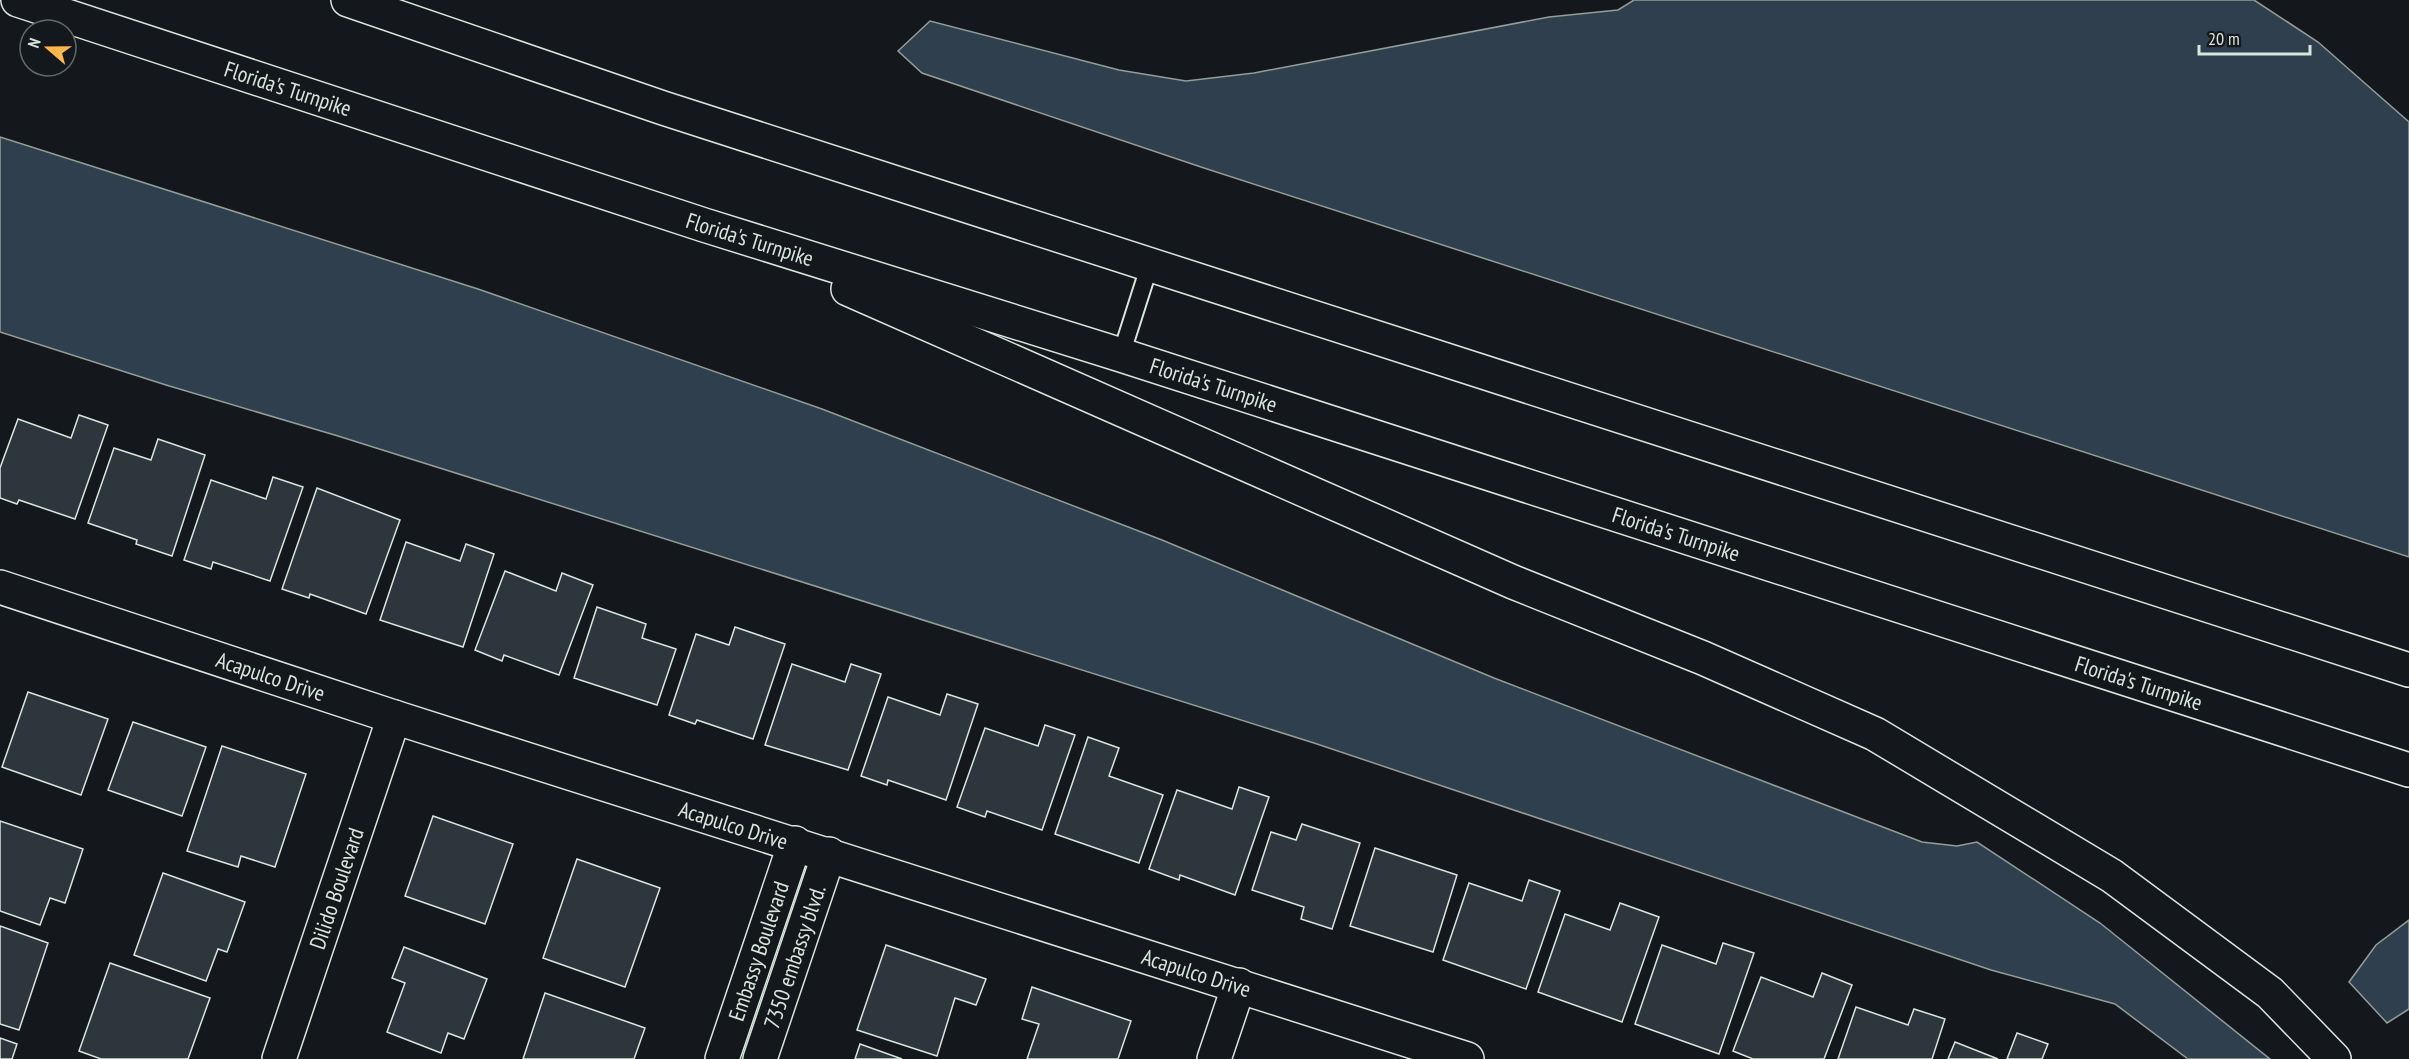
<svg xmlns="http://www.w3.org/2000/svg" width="2409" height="1059" font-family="'PT Sans Narrow',sans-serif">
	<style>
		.water { fill: #2f3f4d; stroke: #939e99; stroke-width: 1.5 }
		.building { fill: #2c363c; stroke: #d8e6dc; stroke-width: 1.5 }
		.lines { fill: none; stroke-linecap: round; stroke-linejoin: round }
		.lane-casing { stroke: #d8e6dc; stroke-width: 20 }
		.street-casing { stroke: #d8e6dc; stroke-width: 36 }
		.highway-casing { stroke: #d8e6dc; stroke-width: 36 }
		.lane { stroke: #14181c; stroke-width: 16 }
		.street { stroke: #14181c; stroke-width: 33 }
		.highway { stroke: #14181c; stroke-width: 33 }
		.labels { text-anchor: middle; stroke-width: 4.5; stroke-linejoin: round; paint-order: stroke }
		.street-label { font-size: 22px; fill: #d8e6dc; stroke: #14181c }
	</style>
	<rect width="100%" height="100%" fill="#14181c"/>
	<g class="water">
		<polygon points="1634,0 2254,0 2318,42 2409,122 2409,557 1204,168 922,73 898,51 930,21 1119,70 1186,81 1254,73 1549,17 1618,10"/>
		<polygon points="0,137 478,289 822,409 1162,540 1494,678 1922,842 1957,846 1977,842 2100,923 2270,1059 2188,1059 2115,1004 1991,970 1314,743 338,436 166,385 0,332"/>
		<polygon points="2409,920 2409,1009 2387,1023 2349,982 2376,945"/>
	</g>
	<g class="building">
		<polygon points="79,415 108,425 75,519 19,500 17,504 0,498 0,468 18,419 71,438"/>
		<polygon points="158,439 205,455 172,556 136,544 137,540 88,523 114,448 151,460"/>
		<polygon points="273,477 303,487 270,581 213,562 211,569 184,560 211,480 266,499"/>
		<polygon points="317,488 400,520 366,614 310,594 309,598 282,589"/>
		<polygon points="406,542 460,561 466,544 494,554 463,647 380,620"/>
		<polygon points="505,571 556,591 562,573 593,585 559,675 504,655 502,661 475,650"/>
		<polygon points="597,607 646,624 642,638 676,649 657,705 574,678"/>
		<polygon points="735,627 785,644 753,739 697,720 695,724 669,715 696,634 729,645"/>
		<polygon points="792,664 845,682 851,664 881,674 848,770 765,745"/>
		<polygon points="28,692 108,719 81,795 2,767"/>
		<polygon points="947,694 978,704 946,800 888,780 887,785 861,776 888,697 940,715"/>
		<polygon points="133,722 206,747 182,816 108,790"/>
		<polygon points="1045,725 1075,735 1042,830 987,811 985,817 957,807 985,728 1038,746"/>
		<polygon points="1088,737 1119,748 1109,776 1163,795 1139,863 1055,834"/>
		<polygon points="222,746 306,774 275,867 241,856 238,867 187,851"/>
		<polygon points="1239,787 1269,797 1235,895 1180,875 1179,880 1149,869 1177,790 1232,809"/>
		<polygon points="433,816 513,844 485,924 405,896"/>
		<polygon points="0,821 83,849 65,903 50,898 40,925 0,911"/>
		<polygon points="1302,824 1360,843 1332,929 1301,919 1304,907 1252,890 1271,832 1296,840"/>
		<polygon points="1375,848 1457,875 1433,952 1350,926"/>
		<polygon points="577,859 660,888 625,987 543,958"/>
		<polygon points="163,873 245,902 227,952 218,949 206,981 134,955"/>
		<polygon points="1529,880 1560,891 1526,989 1443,960 1469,883 1522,901"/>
		<polygon points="1620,903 1659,917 1622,1022 1538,992 1565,914 1610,930"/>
		<polygon points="0,926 48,943 19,1030 0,1024"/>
		<polygon points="1723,943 1754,953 1719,1054 1635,1024 1662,945 1716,964"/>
		<polygon points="886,945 986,979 976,1005 955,998 937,1056 857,1030"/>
		<polygon points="404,947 487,979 464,1039 448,1033 441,1053 387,1032 405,983 392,978"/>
		<polygon points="110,963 210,998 188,1059 101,1059 79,1051"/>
		<polygon points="1822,973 1852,985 1824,1059 1753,1059 1733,1051 1761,977 1813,997"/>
		<polygon points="1032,987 1131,1021 1118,1059 1027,1059 1039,1024 1022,1019"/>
		<polygon points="545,993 645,1028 634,1059 523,1059"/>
		<polygon points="1856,1007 1908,1025 1914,1009 1945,1019 1932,1059 1838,1059"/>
		<polygon points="2017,1033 2048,1044 2042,1059 2007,1059"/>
		<polygon points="0,1038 17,1044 12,1059 0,1059"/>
		<polygon points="1955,1042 1998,1059 1948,1059"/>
		<polygon points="860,1044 902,1059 855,1059"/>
	</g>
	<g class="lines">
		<defs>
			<polyline id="lane" points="1121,355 1150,264"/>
			<g id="street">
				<path id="s1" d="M 0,587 L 394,717 L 1467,1059"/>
				<path id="s2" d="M 279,1059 L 394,717"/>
				<path id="s3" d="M 722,1059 L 795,843"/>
				<path id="s4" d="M 760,1059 L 829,854"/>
				<polyline points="1214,1059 1239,985"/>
			</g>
			<g id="highway">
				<path id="s5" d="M 18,0 L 704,225 L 1121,355 L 2409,770"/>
				<polyline points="348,0 663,108 2409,670"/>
				<polyline points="848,289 1513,582 1703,658 1875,734 2112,876 2270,993 2334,1059"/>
			</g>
		</defs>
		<use href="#lane" class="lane-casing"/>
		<use href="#street" class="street-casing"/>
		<use href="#highway" class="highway-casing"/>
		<use href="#lane" class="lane"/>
		<use href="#street" class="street"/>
		<use href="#highway" class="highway"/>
	</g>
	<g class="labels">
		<g class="street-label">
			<text dy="8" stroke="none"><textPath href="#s5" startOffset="284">Florida's Turnpike</textPath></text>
			<text dy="8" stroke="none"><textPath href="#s5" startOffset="770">Florida's Turnpike</textPath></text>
			<text dy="8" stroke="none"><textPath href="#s5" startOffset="1256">Florida's Turnpike</textPath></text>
			<text dy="8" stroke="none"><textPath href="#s5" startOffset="1742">Florida's Turnpike</textPath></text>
			<text dy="8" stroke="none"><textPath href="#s1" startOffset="285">Acapulco Drive</textPath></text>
			<text dy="8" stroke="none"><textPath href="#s5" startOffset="2228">Florida's Turnpike</textPath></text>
			<text dy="8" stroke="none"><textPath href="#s1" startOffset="771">Acapulco Drive</textPath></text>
			<text dy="8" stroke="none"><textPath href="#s2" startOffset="180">Dilido Boulevard</textPath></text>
			<text dy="8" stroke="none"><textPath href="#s3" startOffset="114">Embassy Boulevard</textPath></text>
			<text dy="8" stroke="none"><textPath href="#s4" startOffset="108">7350 embassy blvd.</textPath></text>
			<text dy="8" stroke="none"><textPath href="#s1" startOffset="1257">Acapulco Drive</textPath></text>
		</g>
	</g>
	<g transform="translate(48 48) rotate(290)"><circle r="28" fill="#14181c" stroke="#626a69" stroke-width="1.5"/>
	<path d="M0-4.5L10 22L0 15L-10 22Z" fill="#ffb74d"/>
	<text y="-9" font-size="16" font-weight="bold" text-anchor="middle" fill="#d8e6dc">N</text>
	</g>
	<path d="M2199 45v9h111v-9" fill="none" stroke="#d8e6dc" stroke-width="3"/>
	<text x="2208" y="45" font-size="18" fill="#d8e6dc" stroke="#14181c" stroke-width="4.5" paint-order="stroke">20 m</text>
</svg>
